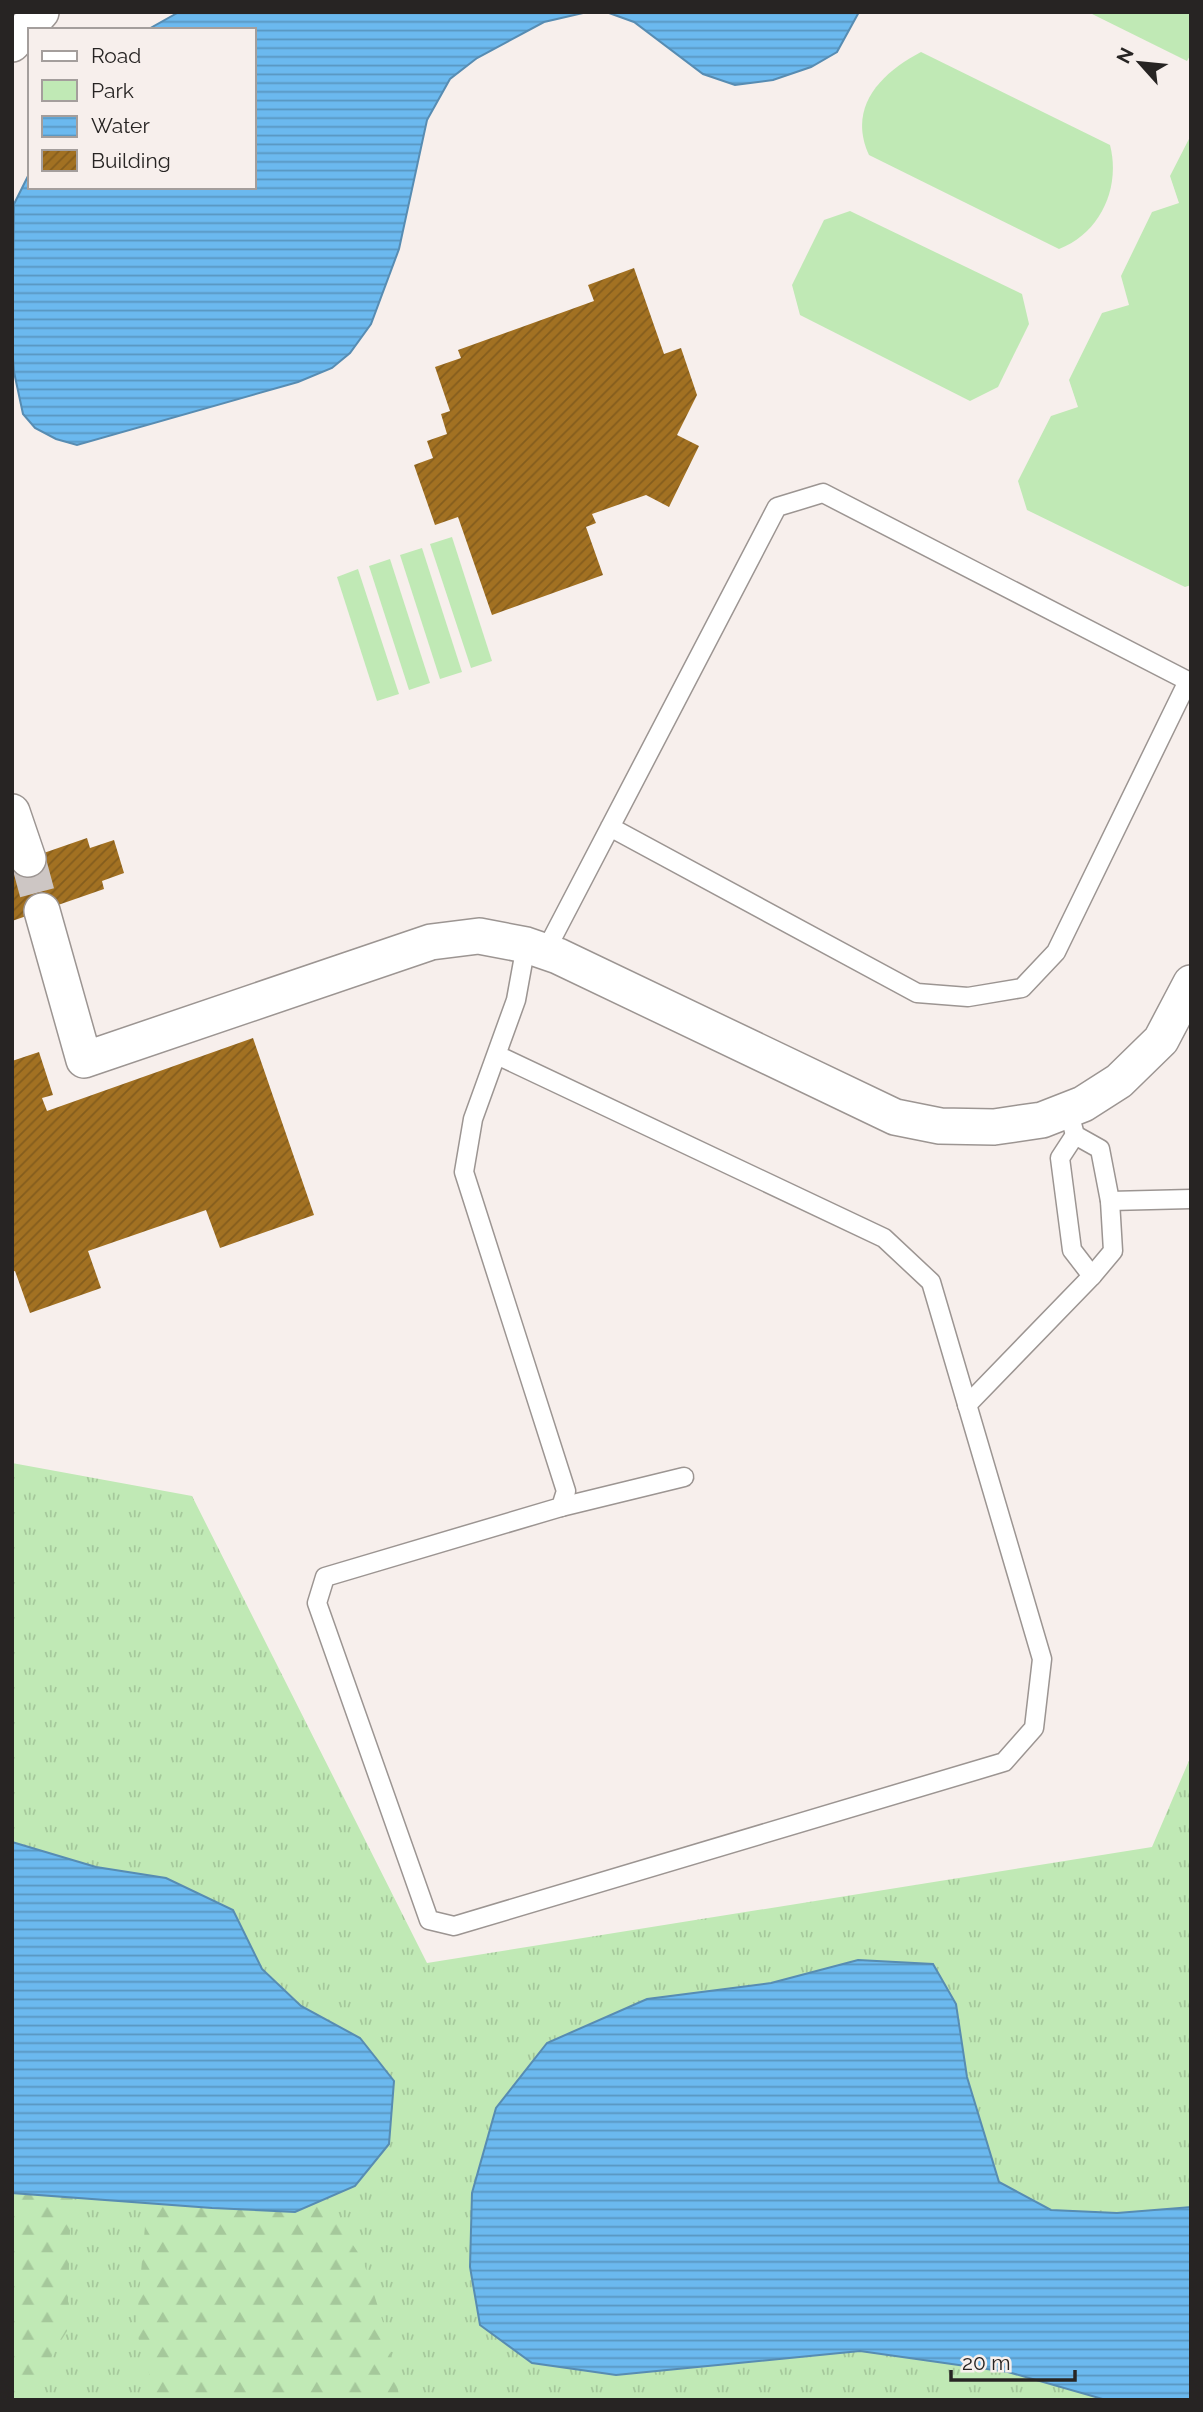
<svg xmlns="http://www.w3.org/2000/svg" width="1203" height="2412" font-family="Raleway,sans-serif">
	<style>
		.grass { fill: url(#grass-tufts) }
		.forest { fill: url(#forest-firs) }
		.green { fill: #c0e9b5 }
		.water { fill: url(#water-rules); stroke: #578cb2; stroke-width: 2 }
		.building { fill: url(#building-hatch) }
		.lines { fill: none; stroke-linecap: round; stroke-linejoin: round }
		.street-tunnel { stroke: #cdc6c4; stroke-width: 35; stroke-dasharray: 35 18; stroke-linecap: butt }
		.lane-casing { stroke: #9c9592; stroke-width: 21 }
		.street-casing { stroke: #9c9592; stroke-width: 38 }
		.lane { stroke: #fff; stroke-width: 18 }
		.street { stroke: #fff; stroke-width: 35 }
	</style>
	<defs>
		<pattern id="grass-tufts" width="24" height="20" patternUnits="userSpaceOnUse" patternTransform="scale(1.75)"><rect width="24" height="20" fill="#c0e9b5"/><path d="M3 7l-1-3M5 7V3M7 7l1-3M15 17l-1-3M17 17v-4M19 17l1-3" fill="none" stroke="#a5c89b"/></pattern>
		<pattern id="forest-firs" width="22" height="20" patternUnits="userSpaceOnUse" patternTransform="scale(1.75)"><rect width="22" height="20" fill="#c0e9b5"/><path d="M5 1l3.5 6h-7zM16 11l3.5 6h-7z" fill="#a5c89b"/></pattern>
		<pattern id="water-rules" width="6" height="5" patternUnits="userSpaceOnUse" patternTransform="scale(1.75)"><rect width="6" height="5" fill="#6bb9ef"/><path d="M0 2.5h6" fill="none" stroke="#5896c1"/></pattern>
		<pattern id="building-hatch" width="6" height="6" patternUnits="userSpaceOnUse" patternTransform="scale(1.75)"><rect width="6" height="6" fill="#a27122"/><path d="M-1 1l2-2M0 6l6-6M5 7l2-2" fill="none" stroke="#845d1d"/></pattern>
	</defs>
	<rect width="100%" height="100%" fill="#f7efec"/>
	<polygon class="grass" points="12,1463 192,1496 427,1963 1152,1847 1191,1756 1191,2400 12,2400"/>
	<g class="forest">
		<polygon points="12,2193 71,2197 67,2331 24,2400 12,2400"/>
		<polygon points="323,2200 363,2260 387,2335 400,2400 157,2400 136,2330 147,2203 295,2212"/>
	</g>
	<g class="green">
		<polygon points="1088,12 1191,12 1191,54 1187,61"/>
		<path d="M 921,52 L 1110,145 C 1121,188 1100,233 1059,249 L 869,155 C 847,107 881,73 921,52 Z"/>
		<polygon points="1191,135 1191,585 1185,587 1027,510 1018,481 1051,416 1078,407 1069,380 1102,313 1129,305 1121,276 1152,212 1179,203 1170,176"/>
		<polygon points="850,211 1022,294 1029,324 998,387 970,401 800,315 792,285 824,220"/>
		<polygon points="452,537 492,661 471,668 430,544"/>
		<polygon points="422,548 462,672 440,679 400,555"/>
		<polygon points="390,559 430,683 409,690 369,566"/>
		<polygon points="358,569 399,694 377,701 337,577"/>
	</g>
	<g class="water">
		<polygon points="179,12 859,12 837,52 811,67 773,80 735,85 703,74 634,22 609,13 583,13 544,22 477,58 450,79 427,120 399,249 371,324 350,353 332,368 298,382 77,445 56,439 35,428 23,414 14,372 12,345 14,204 30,172 30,187 254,187 254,30 147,30"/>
		<polygon points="12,1842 96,1867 166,1878 233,1910 262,1969 301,2006 360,2038 394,2081 389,2144 355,2186 295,2212 212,2208 12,2193"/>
		<polygon points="858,1960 933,1964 956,2004 967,2077 999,2182 1051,2210 1117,2213 1191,2207 1191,2400 1106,2400 1008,2372 860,2351 616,2375 532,2363 480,2325 470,2267 472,2193 496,2108 547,2043 647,1999 771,1983"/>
	</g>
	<g class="building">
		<polygon points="634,268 664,354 681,348 697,395 677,435 699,446 669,507 646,495 592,514 596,523 586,527 603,575 492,615 458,517 435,525 414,465 433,458 427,441 447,434 441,414 450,411 435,367 461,358 458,350 594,301 588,285"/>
		<polygon points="87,838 90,848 114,840 124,873 102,881 104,889 12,921 12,864"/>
		<polygon points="253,1038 314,1215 220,1248 206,1210 88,1251 101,1288 30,1313 15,1271 12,1272 12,1061 39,1052 53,1095 42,1098 47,1111"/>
	</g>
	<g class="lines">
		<polyline class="street-tunnel" points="28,859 42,911"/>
		<defs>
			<g id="lane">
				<polyline points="545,952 777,507 823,493 1188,681 1056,952 1022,988 968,997 917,993 610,827"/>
				<polyline points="497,1055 884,1238 931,1282 1042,1659 1034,1728 1004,1762 454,1926 429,1920 317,1603 325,1577 561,1507 566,1491 464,1172 473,1119 516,1000 526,945"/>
				<polyline points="1075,1135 1060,1158 1072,1250 1092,1276"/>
				<polyline points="1110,1201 1191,1199"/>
				<polyline points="967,1405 1092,1276 1113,1251 1110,1201 1100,1149 1075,1135 1068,1109"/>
				<polyline points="561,1507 684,1477"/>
			</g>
			<g id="street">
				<polyline points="12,44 41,12"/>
				<polyline points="12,812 28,859"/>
				<polyline points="42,911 84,1060 431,942 479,936 526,945 558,956 895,1117 940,1126 994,1127 1042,1120 1083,1104 1119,1081 1161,1040 1191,983"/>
			</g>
		</defs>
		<use href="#lane" class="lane-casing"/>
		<use href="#street" class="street-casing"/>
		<use href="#lane" class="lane"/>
		<use href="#street" class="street"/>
	</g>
	<rect width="1203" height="2412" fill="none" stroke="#272423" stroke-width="28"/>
	<rect x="28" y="28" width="228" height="161" fill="#f7efec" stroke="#a49e9c" stroke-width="2"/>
	<rect x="42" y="51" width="35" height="10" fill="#ffffff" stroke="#a49e9c" stroke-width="2"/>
	<text x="91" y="63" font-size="21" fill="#272423">Road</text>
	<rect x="42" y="80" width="35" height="21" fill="#c0e9b5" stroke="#a49e9c" stroke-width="2"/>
	<text x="91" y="98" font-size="21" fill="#272423">Park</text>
	<rect x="42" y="116" width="35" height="21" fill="url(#water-rules)" stroke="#a49e9c" stroke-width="2"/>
	<text x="91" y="133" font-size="21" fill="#272423">Water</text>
	<rect x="42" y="150" width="35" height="21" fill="url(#building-hatch)" stroke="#a49e9c" stroke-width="2"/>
	<text x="91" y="168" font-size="21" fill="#272423">Building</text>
	<g transform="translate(1140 63) rotate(297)" stroke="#f7efec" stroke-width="5" paint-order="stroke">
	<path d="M0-5L12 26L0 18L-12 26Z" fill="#272423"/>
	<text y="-10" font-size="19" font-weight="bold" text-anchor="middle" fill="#272423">N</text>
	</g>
	<path d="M951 2370v10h124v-10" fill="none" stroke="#272423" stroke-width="3.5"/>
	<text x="962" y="2370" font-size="21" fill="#272423" stroke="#f7efec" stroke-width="5" paint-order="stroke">20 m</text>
</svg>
